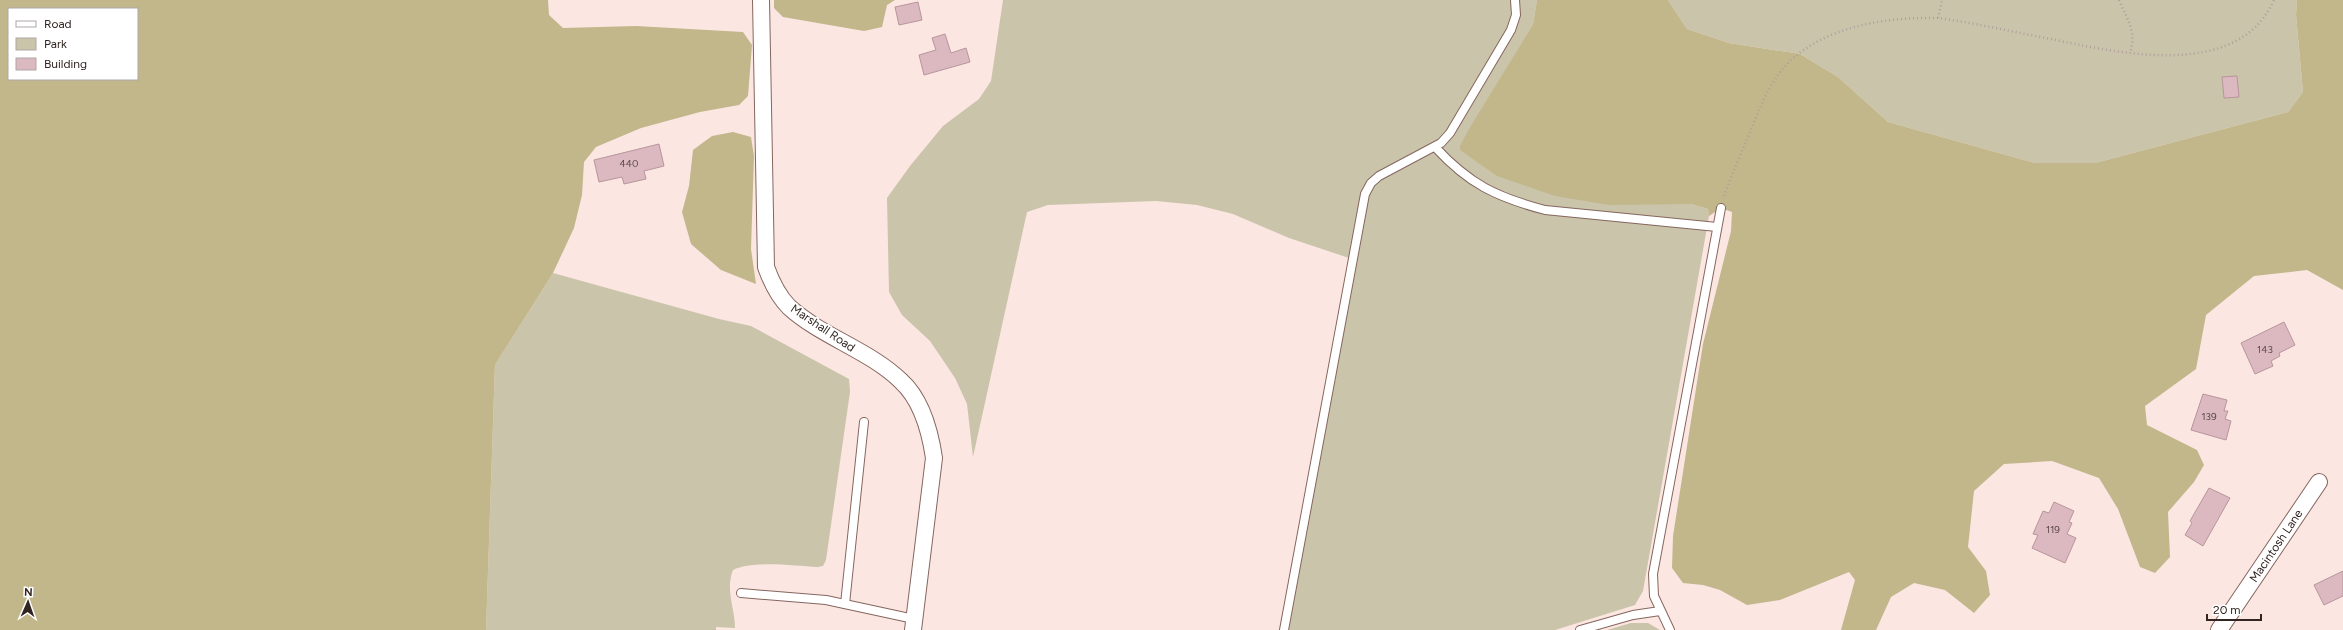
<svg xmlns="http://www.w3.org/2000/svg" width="2343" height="630" font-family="Figtree,sans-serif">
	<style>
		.green { fill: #cac4aa }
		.forest { fill: #c1b78b; fill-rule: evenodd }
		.building { fill: #dcb9c0; stroke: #b7959c }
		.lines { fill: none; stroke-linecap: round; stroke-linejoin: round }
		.lane-casing { stroke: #85665e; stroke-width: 10 }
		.street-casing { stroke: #85665e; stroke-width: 18 }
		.path { stroke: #b19e9a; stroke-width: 2.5; stroke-dasharray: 1 3; stroke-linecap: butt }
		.lane { stroke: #fff; stroke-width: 8 }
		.street { stroke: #fff; stroke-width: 16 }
		.labels { text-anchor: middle; stroke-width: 3.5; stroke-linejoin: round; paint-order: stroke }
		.number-label { font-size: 10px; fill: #5c4949 }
		.street-label { font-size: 12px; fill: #312421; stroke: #fff }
	</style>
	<rect width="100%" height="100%" fill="#fce6e1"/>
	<g class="green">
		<polygon points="1003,0 1537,0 1533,24 1460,145 1664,204 1691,204 1708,209 1709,216 1643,591 1635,605 1555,630 1283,630 1349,258 1289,238 1233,214 1197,205 1156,201 1048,205 1027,212 973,457 967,404 955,378 930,341 902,315 889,292 887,198 910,166 943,126 979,99 991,81"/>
		<polygon points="1668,0 2297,0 2296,15 2303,92 2288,112 2095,163 2035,163 1888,122 1838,77 1800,54 1729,43 1687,29"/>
		<path d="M 553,273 L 719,319 L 751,326 L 849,379 L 850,392 L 826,560 L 823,566 L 818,567 C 794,566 754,560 733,570 C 725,590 735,608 735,628 L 716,627 L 716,630 L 486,630 L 495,365 Z"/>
		<polygon points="1631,623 1648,623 1660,630 1607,630"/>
	</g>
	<g class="forest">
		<path d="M 0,0 L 548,0 L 549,15 L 563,28 L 636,26 L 743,32 L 752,45 L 748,96 L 739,105 L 700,112 L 641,128 L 596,147 L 584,162 L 582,195 L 574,228 L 553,273 L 495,365 L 486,630 L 0,630 ZM 9,9 L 137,9 L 137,79 L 9,79 Z"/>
		<polygon points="774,0 895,0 887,5 882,27 864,31 783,17 774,8"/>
		<polygon points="1537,0 1668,0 1687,29 1729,43 1800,54 1838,77 1888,122 2035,163 2095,163 2288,112 2303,92 2296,15 2297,0 2343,0 2343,290 2307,270 2254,276 2206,315 2196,369 2145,406 2147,425 2197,450 2204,465 2194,482 2168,512 2170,557 2155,573 2140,567 2118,509 2099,478 2052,461 2004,464 1974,491 1968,547 1986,571 1990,595 1974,613 1945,590 1914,583 1891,597 1876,630 1841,630 1855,580 1849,572 1780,600 1747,605 1720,590 1703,585 1683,583 1672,568 1673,536 1703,344 1731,231 1732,212 1721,208 1709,216 1708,209 1691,204 1609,205 1555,196 1497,176 1460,150 1460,145 1469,129 1533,24"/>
		<polygon points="733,132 751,137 754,156 751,249 756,284 721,270 691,244 682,212 689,186 693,150 712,136"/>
	</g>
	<g class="building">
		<polygon points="918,2 922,20 899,25 895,7"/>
		<polygon points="945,34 951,53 966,48 970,62 924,75 919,55 936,50 932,38"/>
		<polygon points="2237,76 2239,97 2224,98 2222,77"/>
		<polygon points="659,144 664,166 644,171 646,179 624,184 622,177 599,182 594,160"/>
		<polygon points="2284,322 2295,345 2279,353 2280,356 2271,361 2273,366 2255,374 2241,343"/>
		<polygon points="2203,394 2227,400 2224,411 2228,411 2225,419 2231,421 2226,440 2191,430"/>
		<polygon points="2209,488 2230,498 2203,546 2185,535 2192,523 2190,521"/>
		<polygon points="2054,502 2074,511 2069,522 2072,523 2067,534 2076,538 2065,563 2032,548 2038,535 2033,534 2043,511 2049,513"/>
		<polygon points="2343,571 2343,596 2324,605 2314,585"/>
	</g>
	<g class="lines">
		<defs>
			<g id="lane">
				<path d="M 1435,147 C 1469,184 1496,197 1545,210 L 1717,227"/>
				<polyline points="741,593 826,600 914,619"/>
				<polyline points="845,604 864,422"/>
				<polyline points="1284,630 1365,194 1371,183 1379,176 1441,143 1450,133 1511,30 1516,15 1515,0"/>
				<polyline points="1580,630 1633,615 1660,611"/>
				<polyline points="1670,630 1654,596 1653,574 1721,208"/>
			</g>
			<g id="street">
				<path d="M 761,0 L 766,267 C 771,281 778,296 789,307 C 822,337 869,350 901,381 C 922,400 930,431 934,458 L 913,630"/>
				<polyline points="2219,630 2319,482"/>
			</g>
		</defs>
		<use href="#lane" class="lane-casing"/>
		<use href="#street" class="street-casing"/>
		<g class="path">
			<path d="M 2119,0 C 2127,19 2137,32 2130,53"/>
			<polyline points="1938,18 1942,0"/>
			<path d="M 1724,196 C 1731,176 1740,156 1748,137 C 1759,110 1769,81 1791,60 C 1830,25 1888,17 1938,18 C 1976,23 2013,32 2051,39 C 2118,53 2238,81 2274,0"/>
		</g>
		<use href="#lane" class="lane"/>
		<use href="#street" class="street"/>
	</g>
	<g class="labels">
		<g class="number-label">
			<text x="629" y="167">440</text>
			<text x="2265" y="353">143</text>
			<text x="2209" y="420">139</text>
			<text x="2053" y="533">119</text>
		</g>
		<g class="street-label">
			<text transform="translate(823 328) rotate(34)" y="4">Marshall Road</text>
			<text transform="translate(2276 546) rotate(-56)" y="4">Macintosh Lane</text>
		</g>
	</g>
	<rect x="8" y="8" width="130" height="72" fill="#ffffff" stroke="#ada7a6"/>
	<rect x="16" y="21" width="20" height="6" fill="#ffffff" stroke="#ada7a6"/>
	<text x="44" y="28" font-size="12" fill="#312421">Road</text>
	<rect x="16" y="38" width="20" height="12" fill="#cac4aa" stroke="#ada7a6"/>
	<text x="44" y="48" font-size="12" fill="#312421">Park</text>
	<rect x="16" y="58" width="20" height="12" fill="#dcb9c0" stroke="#ada7a6"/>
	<text x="44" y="68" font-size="12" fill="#312421">Building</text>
	<g transform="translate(28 602) rotate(2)" stroke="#ffffff" stroke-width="3" paint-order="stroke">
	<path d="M0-3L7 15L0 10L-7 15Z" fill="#312421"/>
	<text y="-6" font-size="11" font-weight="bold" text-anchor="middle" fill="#312421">N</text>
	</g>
	<path d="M2207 614v6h54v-6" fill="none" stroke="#312421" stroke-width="2"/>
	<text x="2213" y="614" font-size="12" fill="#312421" stroke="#ffffff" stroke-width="3" paint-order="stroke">20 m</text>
</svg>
